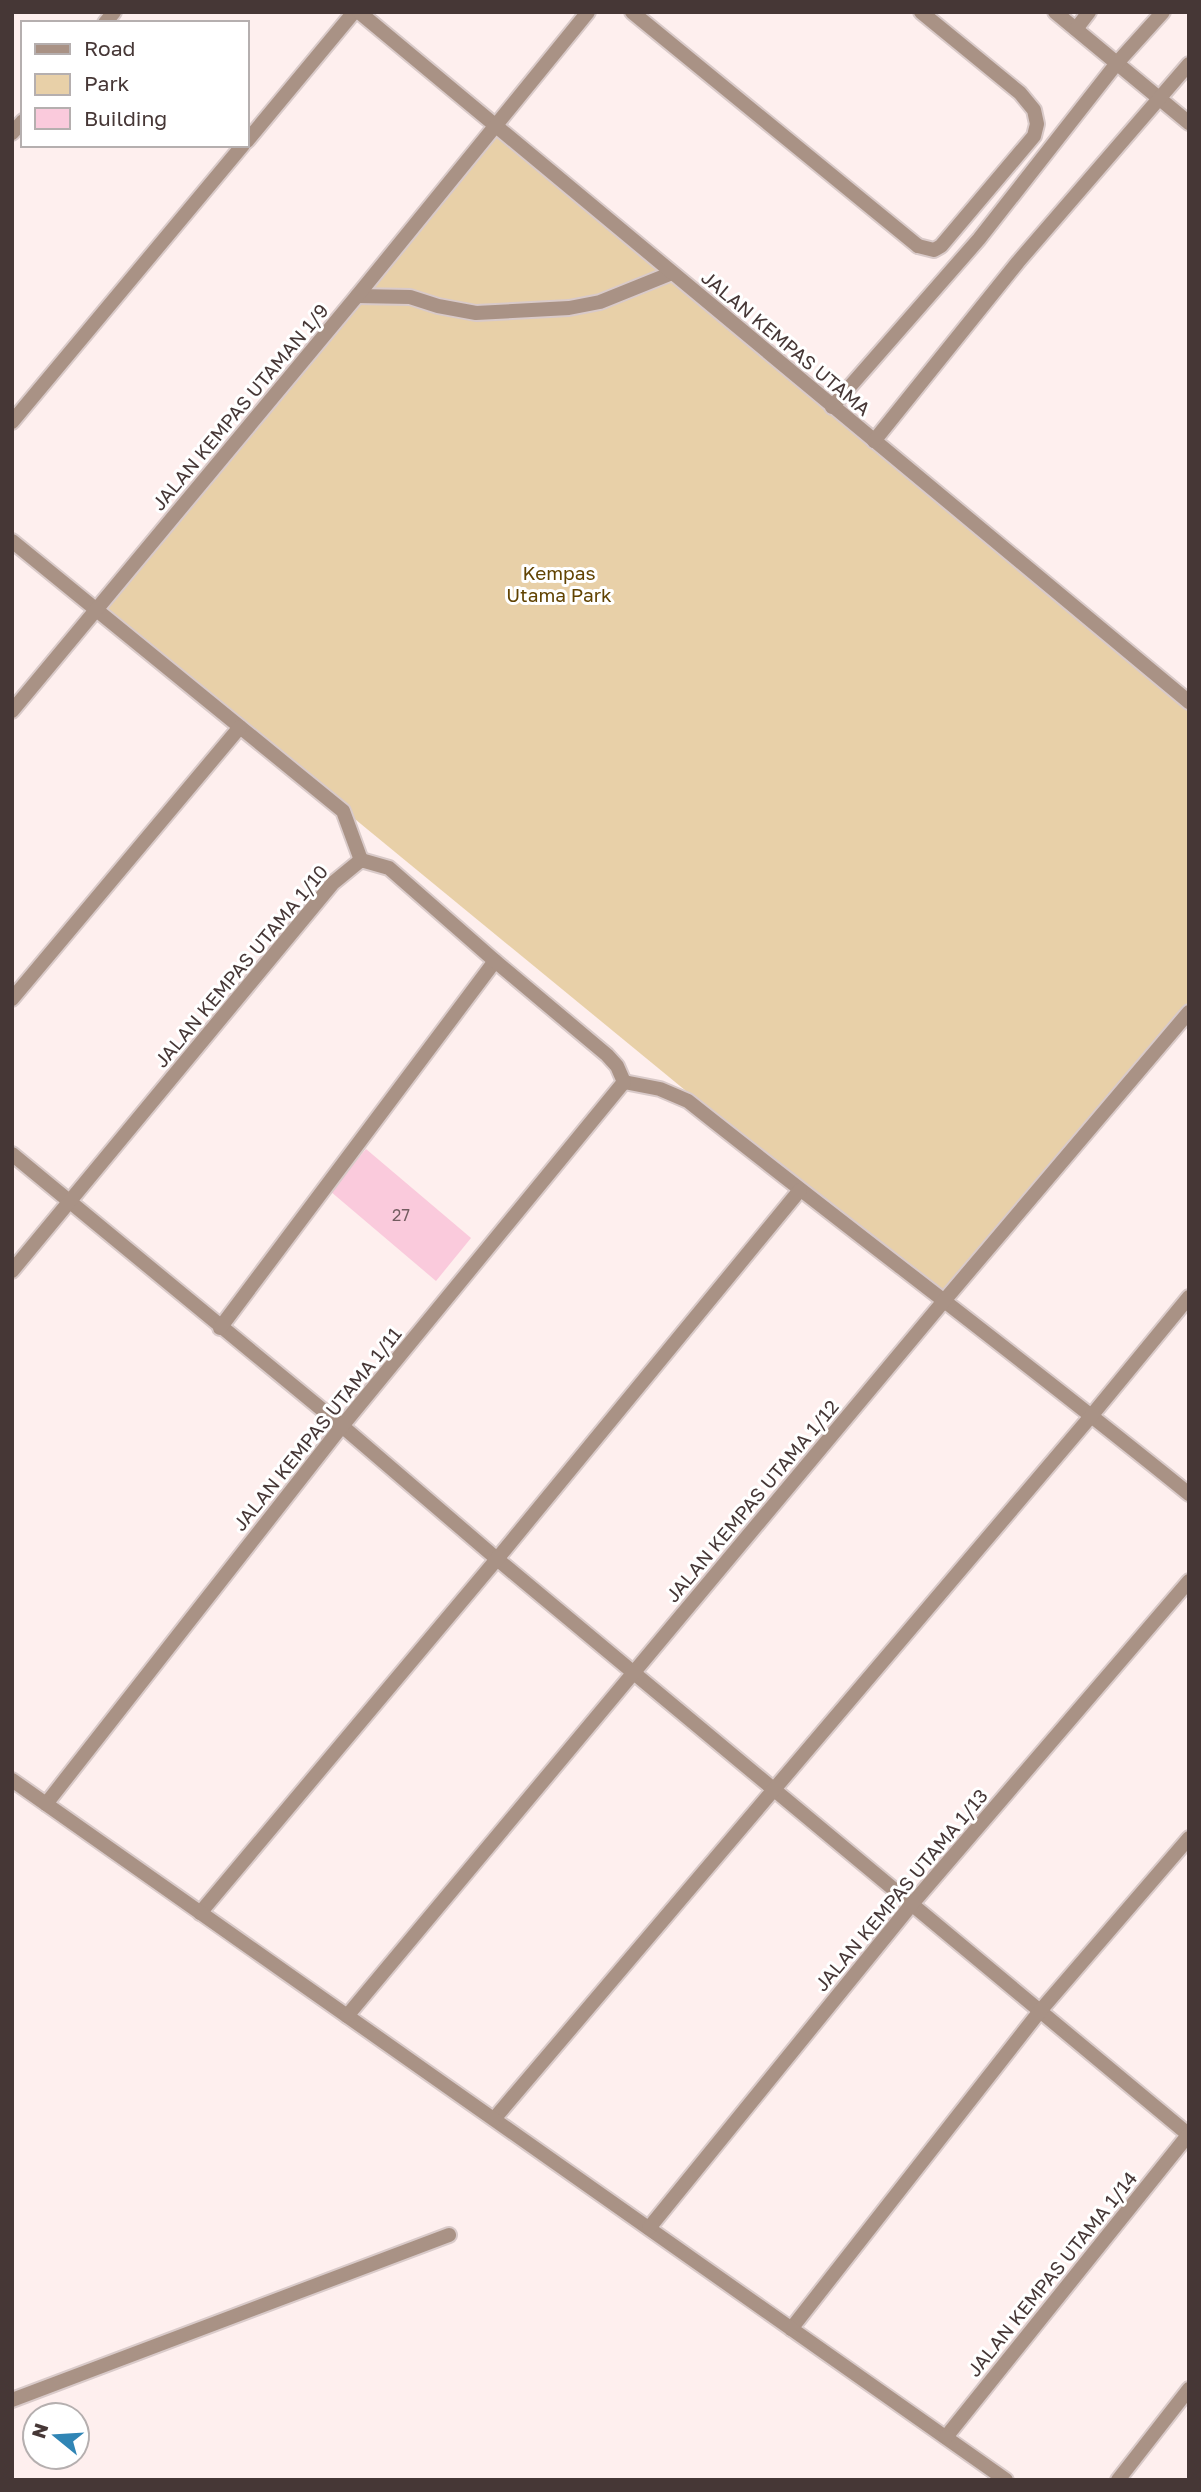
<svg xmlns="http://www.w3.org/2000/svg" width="1201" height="2492" font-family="'Golos Text',sans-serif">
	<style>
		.green { fill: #e8d0a8 }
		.building { fill: #facadc }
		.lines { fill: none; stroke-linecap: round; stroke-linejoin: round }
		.lane-casing { stroke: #d9cac9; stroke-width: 18 }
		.street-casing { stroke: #d9cac9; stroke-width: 18 }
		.lane { stroke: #a99285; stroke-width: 14 }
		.street { stroke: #a99285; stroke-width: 14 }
		.labels { text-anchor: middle; stroke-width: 6; stroke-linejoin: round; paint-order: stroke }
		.number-label { font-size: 16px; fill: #735c60 }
		.street-label { font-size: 19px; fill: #463736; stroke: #fff }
		.park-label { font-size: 19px; fill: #614302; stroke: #fff }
	</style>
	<rect width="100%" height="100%" fill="#feefee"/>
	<polygon class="green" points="495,126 1189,702 1189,1012 943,1302 98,608"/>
	<polygon class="building" points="366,1149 471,1238 436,1281 330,1191"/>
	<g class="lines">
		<defs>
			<g id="lane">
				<polyline points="632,12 918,246"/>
				<polyline points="1055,12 1189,123"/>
				<polyline points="1076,29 1089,12"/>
				<polyline points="247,141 354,12"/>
				<polyline points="357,296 410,297 438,306 476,313 569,308 600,302 672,273"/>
				<polyline points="12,422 243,145"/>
				<polyline points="12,541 343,811 361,860"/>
				<polyline points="12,999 240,727"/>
				<path d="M 624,1082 L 660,1089 L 688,1101 C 854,1233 1024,1360 1189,1494"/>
				<polyline points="12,1154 342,1426 497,1559 1189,2135"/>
				<polyline points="220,1328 495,961"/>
				<polyline points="200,1913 497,1559 800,1190"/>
				<polyline points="494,2119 1092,1415 1189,1297"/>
				<polyline points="791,2329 1040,2011 1189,1838"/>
				<polyline points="1118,2480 1189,2389"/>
			</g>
			<g id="street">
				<polyline points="359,12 1189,702"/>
				<polyline points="105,23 114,12"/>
				<polyline points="12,133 23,121"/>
				<polyline points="918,246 934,250 941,246 1034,136 1037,124 1034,110 1020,93 921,12"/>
				<polyline points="832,407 979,239 1117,63 1163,12"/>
				<polyline points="874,441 1018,262 1189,64"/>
				<polyline points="12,711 357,296 588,12"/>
				<polyline points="12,1271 333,883 361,860 389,868 495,961 607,1055 617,1066 624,1082 342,1426 46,1804"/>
				<polyline points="12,1780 1006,2480"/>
				<polyline points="347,2016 943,1302 1189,1012"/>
				<polyline points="649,2228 912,1904 1189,1581"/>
				<polyline points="12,2400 449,2235"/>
				<polyline points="946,2437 1189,2134"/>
			</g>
		</defs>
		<use href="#lane" class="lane-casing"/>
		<use href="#street" class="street-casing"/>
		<use href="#lane" class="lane"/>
		<use href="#street" class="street"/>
	</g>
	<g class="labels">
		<g class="number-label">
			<text x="401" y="1221">27</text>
		</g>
		<g class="street-label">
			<text transform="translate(786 343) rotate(40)" y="7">JALAN KEMPAS UTAMA</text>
			<text transform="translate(240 407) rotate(-50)" y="7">JALAN KEMPAS UTAMAN 1/9</text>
			<text transform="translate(241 966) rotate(-50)" y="7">JALAN KEMPAS UTAMA 1/10</text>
			<text transform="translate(317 1429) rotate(-51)" y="7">JALAN KEMPAS UTAMA 1/11</text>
			<text transform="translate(752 1501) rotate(-50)" y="7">JALAN KEMPAS UTAMA 1/12</text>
			<text transform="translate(901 1890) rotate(-50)" y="7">JALAN KEMPAS UTAMA 1/13</text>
			<text transform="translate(1052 2274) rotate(-51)" y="7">JALAN KEMPAS UTAMA 1/14</text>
		</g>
		<g class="park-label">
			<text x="559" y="580">Kempas<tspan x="559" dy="22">Utama Park</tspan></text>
		</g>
	</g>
	<rect width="1201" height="2492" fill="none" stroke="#463736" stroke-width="28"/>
	<rect x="21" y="21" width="228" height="126" fill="#ffffff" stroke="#b5afaf" stroke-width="2"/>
	<rect x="35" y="44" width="35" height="10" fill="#a99285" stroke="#b5afaf" stroke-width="2"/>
	<text x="84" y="56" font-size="21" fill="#463736">Road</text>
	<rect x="35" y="74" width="35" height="21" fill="#e8d0a8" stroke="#b5afaf" stroke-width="2"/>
	<text x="84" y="91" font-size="21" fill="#463736">Park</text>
	<rect x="35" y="108" width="35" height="21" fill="#facadc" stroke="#b5afaf" stroke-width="2"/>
	<text x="84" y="126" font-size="21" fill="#463736">Building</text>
	<g transform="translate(56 2436) rotate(288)"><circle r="33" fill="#ffffff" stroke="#b5afaf" stroke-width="2"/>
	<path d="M0-5L12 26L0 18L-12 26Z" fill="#3085b5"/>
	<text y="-10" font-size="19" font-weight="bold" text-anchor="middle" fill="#463736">N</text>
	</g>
</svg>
